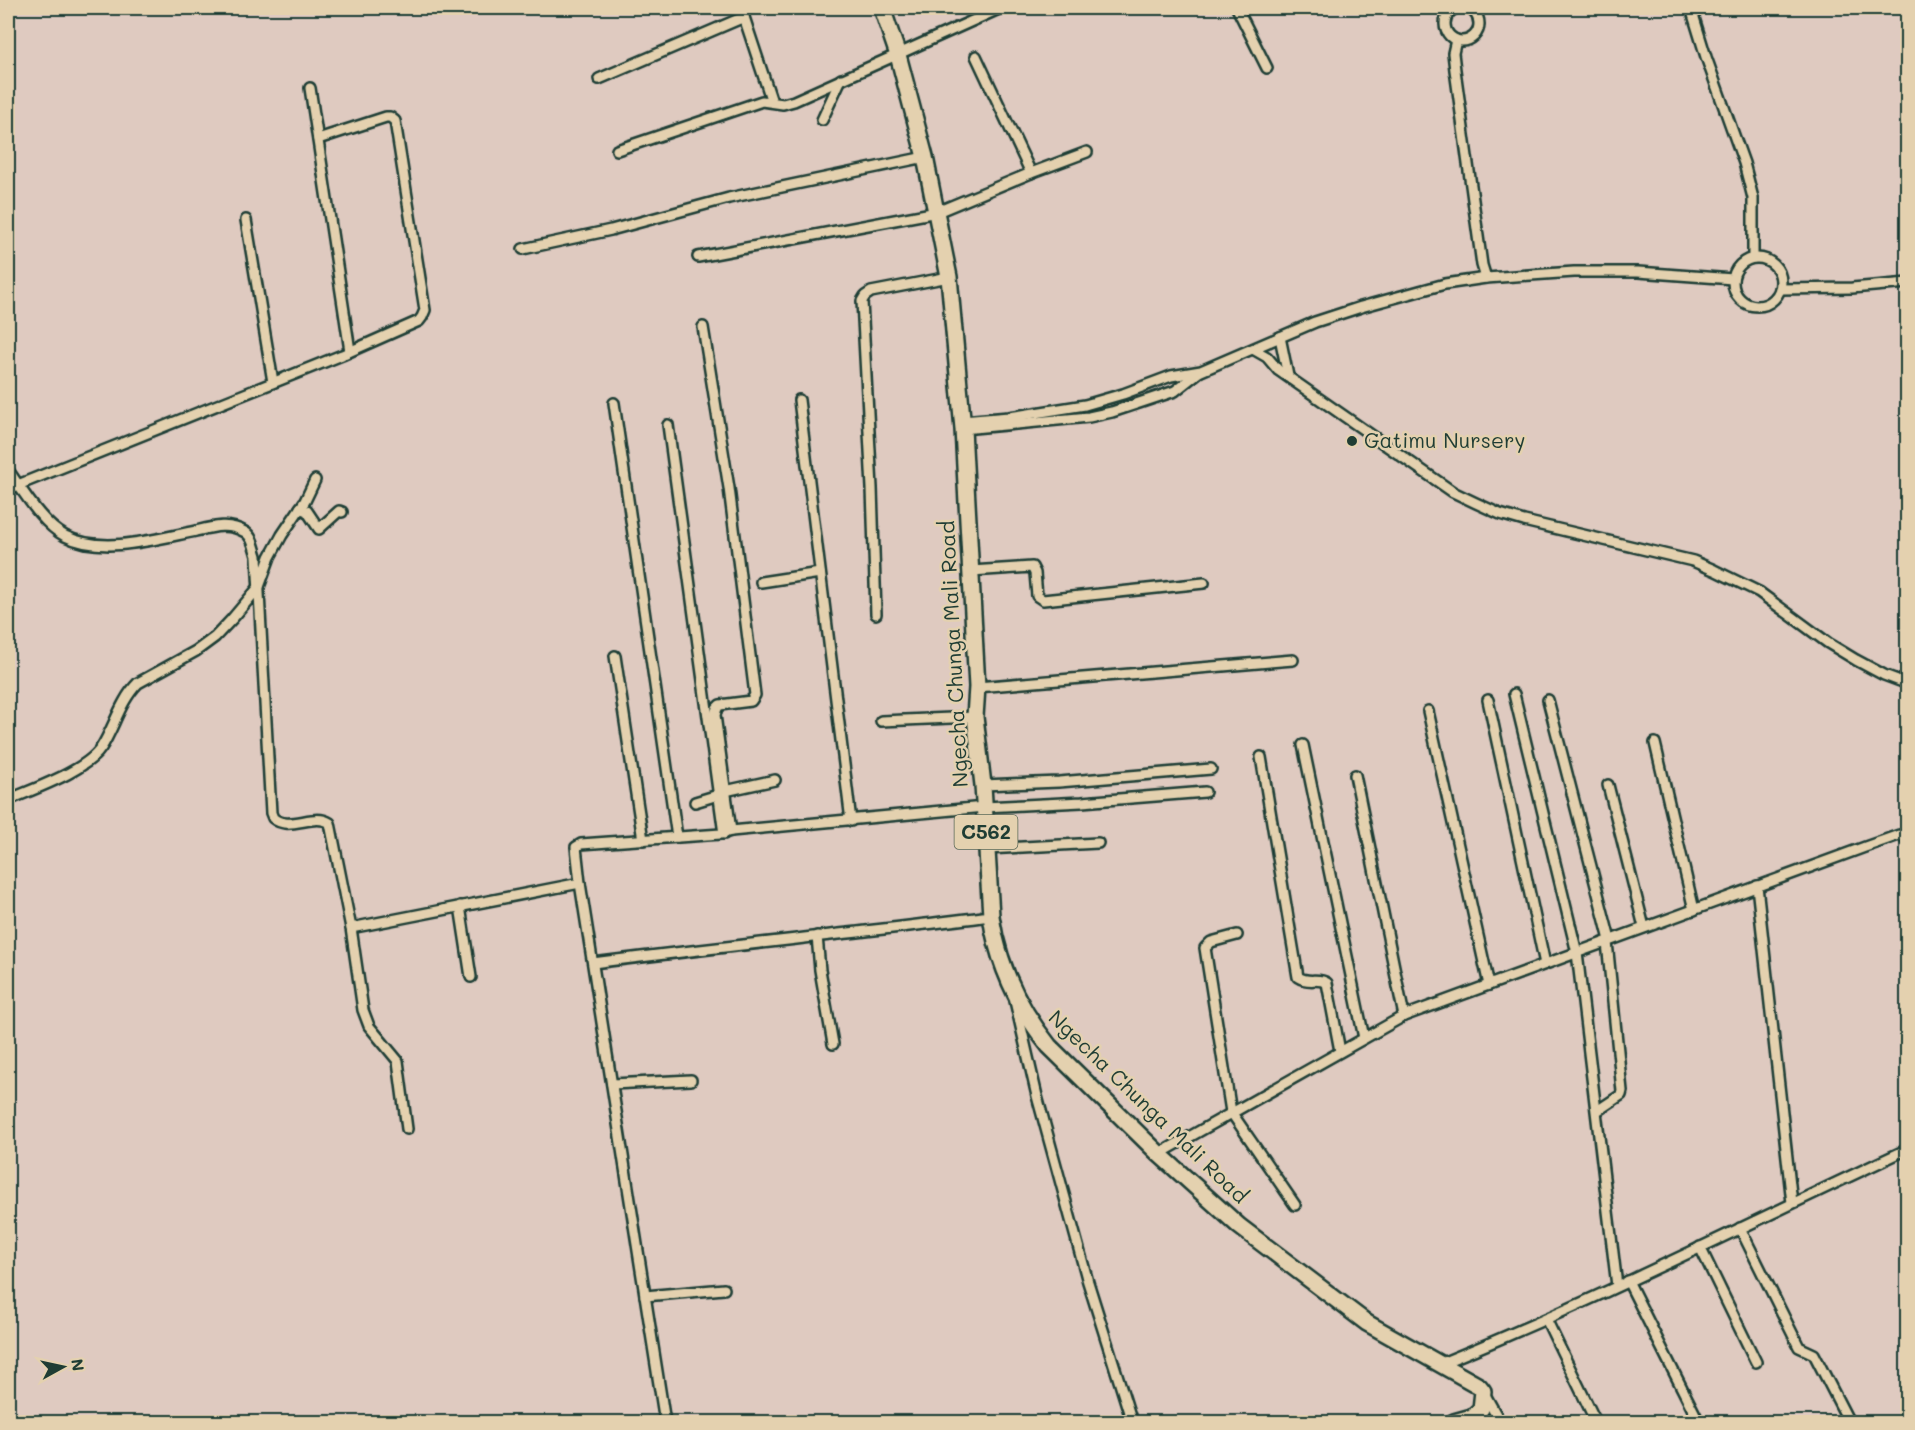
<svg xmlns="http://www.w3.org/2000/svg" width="1915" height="1430" font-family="Mali,sans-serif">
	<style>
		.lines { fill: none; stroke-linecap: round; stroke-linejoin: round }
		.minor-casing { stroke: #1f3d34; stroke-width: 14 }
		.primary-casing { stroke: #1f3d34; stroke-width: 20 }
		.minor { stroke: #e4d1af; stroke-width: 9 }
		.primary { stroke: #e4d1af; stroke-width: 15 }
		.poi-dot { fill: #1f3d34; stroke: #e4d1af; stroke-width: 2 }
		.labels { text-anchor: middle; stroke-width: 5; stroke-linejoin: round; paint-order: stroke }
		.shield { fill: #e4d1af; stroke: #5a6959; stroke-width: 1.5 }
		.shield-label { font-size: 20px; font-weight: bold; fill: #1f3d34 }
		.poi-label { font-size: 21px; fill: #1f3d34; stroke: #e4d1af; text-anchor: start }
		.street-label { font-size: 21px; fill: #1f3d34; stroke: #e4d1af }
	</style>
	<rect width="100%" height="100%" fill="#dfcac0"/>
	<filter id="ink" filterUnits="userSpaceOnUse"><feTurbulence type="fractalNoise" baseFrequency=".0167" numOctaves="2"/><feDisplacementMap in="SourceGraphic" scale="12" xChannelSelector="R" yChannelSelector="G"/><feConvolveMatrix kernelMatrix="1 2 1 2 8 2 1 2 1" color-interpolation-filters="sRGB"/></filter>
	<g filter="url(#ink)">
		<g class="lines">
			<defs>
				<g id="minor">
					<circle cx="1462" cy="24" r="17"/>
					<polyline points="741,8 772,102"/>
					<polyline points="1237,8 1267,68"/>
					<polyline points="1691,8 1706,57 1744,163 1753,198 1753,258"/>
					<polyline points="1456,40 1453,53 1455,70 1482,265 1486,278"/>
					<polyline points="976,56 1031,173"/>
					<polyline points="599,79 744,17"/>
					<polyline points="310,88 350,351"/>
					<polyline points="822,120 841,79"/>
					<polyline points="617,150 762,101 783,104 794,101 1001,8"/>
					<polyline points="246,220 273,382"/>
					<polyline points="523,249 611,230 729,198 925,157"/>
					<polyline points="698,257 937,212 1031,173 1087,152"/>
					<circle cx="1757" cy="282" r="24"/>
					<polyline points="1780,289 1852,288 1908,283"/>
					<polyline points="703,327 729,488 755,695 751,701 720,705 717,708 715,715 731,831"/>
					<polyline points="1280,337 1288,376"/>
					<polyline points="1253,349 1267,357 1278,370 1453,492 1476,503 1500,514 1524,521 1693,561 1714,570 1759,592 1828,643 1856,660 1884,675 1908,684"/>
					<polyline points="799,400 851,821"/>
					<polyline points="614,403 677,837"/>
					<polyline points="962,421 1009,417 1085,405 1123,394 1171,376 1201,371 1315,322 1361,307 1445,284 1486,278 1574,272 1638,272 1733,279"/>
					<polyline points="668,425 724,834"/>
					<polyline points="963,429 1089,417 1112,412 1175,391 1199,372"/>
					<path d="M 8,470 C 23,491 42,524 65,536 C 103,555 156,539 196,531 C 212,527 229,522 245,532 C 253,537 254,547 257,556 L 271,813 L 273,818 C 289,832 314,812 330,823 L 351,928 L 580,883"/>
					<polyline points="8,489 342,355 419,321 422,317 425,310 395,121 390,117 386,117 318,139"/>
					<polyline points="300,508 307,511 319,529 339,511 342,512"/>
					<polyline points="971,571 1032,567 1035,573 1037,596 1043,600 1204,583"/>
					<polyline points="761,582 820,573"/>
					<polyline points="876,614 872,488 862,301 865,296 871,292 949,277"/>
					<polyline points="615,656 643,840"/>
					<polyline points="977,687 1293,660"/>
					<polyline points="1514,694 1577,953 1617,1286"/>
					<polyline points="1488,700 1545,964"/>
					<polyline points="1548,700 1610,940"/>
					<polyline points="1428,711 1489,985"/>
					<polyline points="881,721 975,717"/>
					<polyline points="1655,743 1694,910"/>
					<polyline points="1303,745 1364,1038"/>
					<path d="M 1261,757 L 1298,977 C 1308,984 1318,977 1327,983 L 1340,1051"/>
					<polyline points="1355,775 1404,1016"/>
					<polyline points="983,785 1059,782 1211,769"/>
					<polyline points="1608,785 1644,927"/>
					<polyline points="725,791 775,780"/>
					<path d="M 8,800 C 33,789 86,771 101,748 C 114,728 120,701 138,683 L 196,651 L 215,637 L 232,619 L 259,587 L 270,557 L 282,535 L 305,501 L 315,480"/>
					<polyline points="695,802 718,795"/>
					<polyline points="987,849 1098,843"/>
					<polyline points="1757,886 1792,1203"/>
					<polyline points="460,906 471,977"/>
					<polyline points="351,928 363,1010 369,1026 398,1061 407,1129"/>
					<polyline points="1237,935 1211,942 1205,948 1231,1112 1295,1205"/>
					<polyline points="817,936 820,970 833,1044"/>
					<path d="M 593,963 C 725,946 858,933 991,916"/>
					<polyline points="1015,1001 1037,1096 1088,1282 1132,1422"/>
					<polyline points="612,1084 691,1080"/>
					<polyline points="1597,1111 1621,1095 1622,1091 1607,942"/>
					<polyline points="1159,1154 1404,1016 1865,847 1899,835 1904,837 1908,843"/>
					<polyline points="1740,1228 1799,1347 1814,1354 1849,1422"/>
					<polyline points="1700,1247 1756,1362"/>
					<polyline points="1628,1281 1699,1422"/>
					<polyline points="645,1296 724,1289"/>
					<polyline points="1546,1319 1596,1422"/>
					<path d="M 1442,1363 C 1600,1299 1753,1221 1908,1149"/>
					<polyline points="1484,1393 1500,1422"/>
					<polyline points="665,1422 580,883 576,847 581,844 721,834 731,831 984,807 1082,802 1205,792"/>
					<polyline points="1116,1422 1131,1419"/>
				</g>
				<path id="primary" d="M 882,8 L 898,55 L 925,157 L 949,277 L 963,429 L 977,687 L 975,717 L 983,785 L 991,916 C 998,965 1018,1007 1049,1046 L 1159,1154 L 1239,1226 L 1367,1323 L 1479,1386 L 1483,1391 L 1481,1409 L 1472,1417 L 1454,1422"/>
			</defs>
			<use href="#minor" class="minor-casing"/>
			<use href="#primary" class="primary-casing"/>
			<use href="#minor" class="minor"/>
			<use href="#primary" class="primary"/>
		</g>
	</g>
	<circle class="poi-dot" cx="1352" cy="441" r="6"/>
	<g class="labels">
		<rect class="shield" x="954.5" y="815" width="63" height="34" rx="4.5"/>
		<g class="shield-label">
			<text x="986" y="839">C562</text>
		</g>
		<g class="poi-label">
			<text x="1364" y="448">Gatimu Nursery</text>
		</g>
		<g class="street-label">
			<text transform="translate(954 654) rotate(-93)" y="7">Ngecha Chunga Mali Road</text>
			<text transform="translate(1148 1107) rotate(44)" y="7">Ngecha Chunga Mali Road</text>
		</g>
	</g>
	<rect width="1915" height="1430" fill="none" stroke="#e4d1af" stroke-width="30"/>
	<rect x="15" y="15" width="1885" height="1400" fill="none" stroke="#1f3d34" stroke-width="2" filter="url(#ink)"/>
	<g transform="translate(63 1367) rotate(82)" stroke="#e4d1af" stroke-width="4.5" paint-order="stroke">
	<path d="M0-4.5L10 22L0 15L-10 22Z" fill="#1f3d34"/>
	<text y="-9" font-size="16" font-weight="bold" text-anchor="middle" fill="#1f3d34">N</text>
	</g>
</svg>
